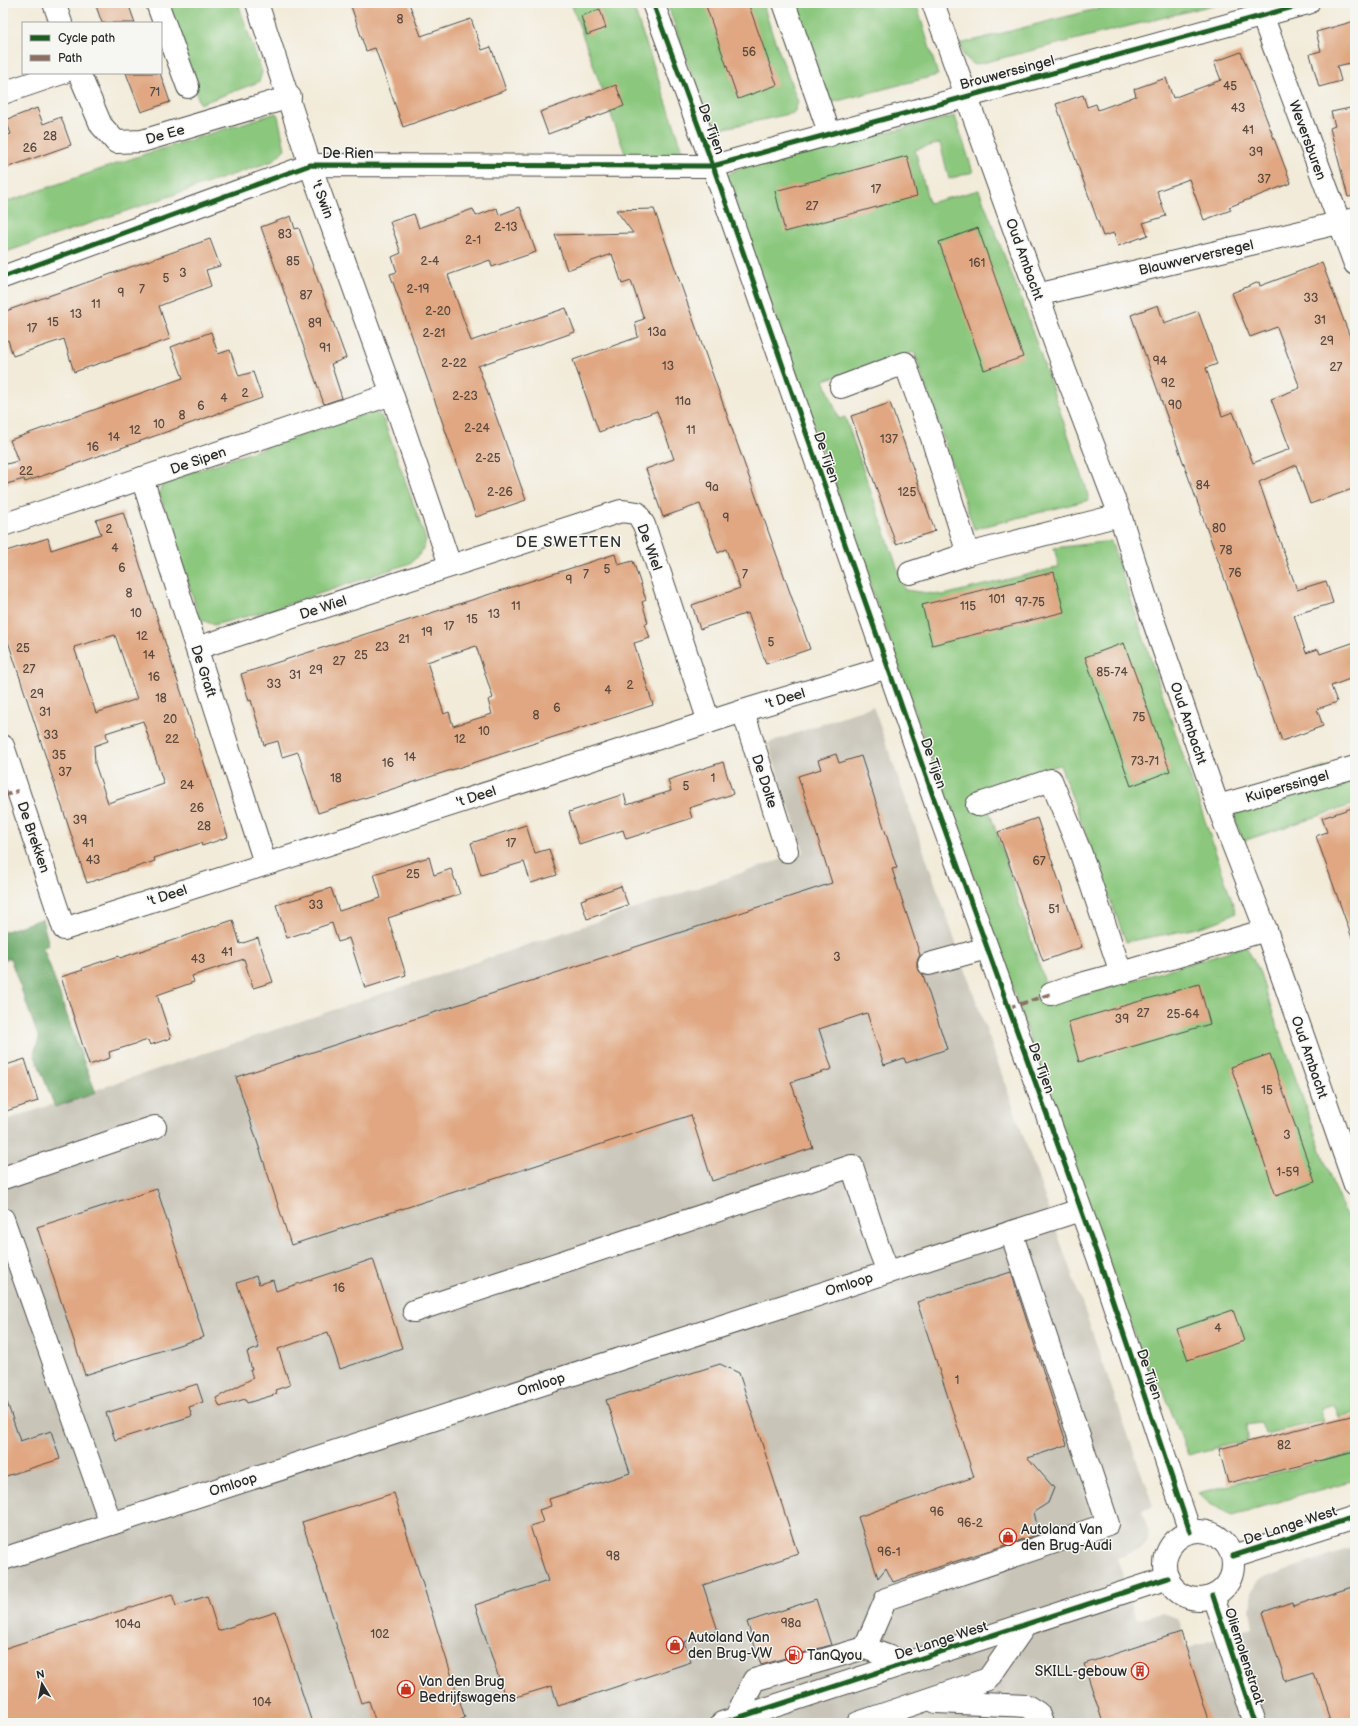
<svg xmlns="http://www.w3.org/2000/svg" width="1358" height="1726" font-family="'Balsamiq Sans',sans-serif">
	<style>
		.industrial { fill: #c8c4b8 }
		.green { fill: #8bc87e; stroke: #5b7a54 }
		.forest { fill: #70ac6d; stroke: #4e6c4c }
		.building { fill: #e0a782; fill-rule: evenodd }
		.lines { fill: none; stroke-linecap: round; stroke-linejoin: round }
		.minor-casing { stroke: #494845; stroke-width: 24 }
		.minor { stroke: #fff; stroke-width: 22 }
		.quiet { stroke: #8d6e63; stroke-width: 4; stroke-dasharray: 8 4; stroke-linecap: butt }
		.cycleway-casing { stroke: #f6f6f2; stroke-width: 8 }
		.cycleway { stroke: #1b5e20; stroke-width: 5 }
		.labels { text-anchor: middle; stroke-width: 3; stroke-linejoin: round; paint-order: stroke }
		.number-label { font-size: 12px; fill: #584a41 }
		.street-label { font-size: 14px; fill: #2b2b2b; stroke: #f6f6f2 }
		.poi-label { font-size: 14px; fill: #2b2b2b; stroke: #f6f6f2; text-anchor: start }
		.neighbourhood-label { font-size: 15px; letter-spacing: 1px; fill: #2b2b2b; stroke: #f6f6f2 }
	</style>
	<rect width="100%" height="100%" fill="#f6f6f2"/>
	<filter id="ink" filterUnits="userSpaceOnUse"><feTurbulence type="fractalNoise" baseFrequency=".025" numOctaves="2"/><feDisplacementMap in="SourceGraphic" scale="8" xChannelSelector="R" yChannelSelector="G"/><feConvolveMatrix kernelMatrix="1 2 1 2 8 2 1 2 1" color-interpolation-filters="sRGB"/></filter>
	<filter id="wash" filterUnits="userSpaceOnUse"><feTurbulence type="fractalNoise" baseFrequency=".012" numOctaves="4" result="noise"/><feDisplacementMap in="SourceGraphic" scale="16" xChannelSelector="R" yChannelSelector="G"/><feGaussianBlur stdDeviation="0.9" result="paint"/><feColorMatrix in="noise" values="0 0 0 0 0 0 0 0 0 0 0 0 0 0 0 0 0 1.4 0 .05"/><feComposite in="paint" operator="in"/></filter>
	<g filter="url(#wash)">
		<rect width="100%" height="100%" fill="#f2ebd9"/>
		<polygon class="industrial" points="873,706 1153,1506 1142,1510 1149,1532 1147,1543 1141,1549 1117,1558 1136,1619 1162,1613 1177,1618 1179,1620 1188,1648 1253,1627 1250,1611 1252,1593 1258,1581 1268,1576 1355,1547 1355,1723 3,1723 3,1121 804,852 768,743"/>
		<g class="green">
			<polygon points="163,3 238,3 258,61 262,72 259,82 200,104"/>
			<polygon points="571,3 632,3 687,162 627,159"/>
			<polygon points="667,3 763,3 771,30 798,102 794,113 711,131"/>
			<polygon points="784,3 916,3 938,75 818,106"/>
			<polygon points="1119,3 1221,3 974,65 963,55 960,44"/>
			<polygon points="276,113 278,116 285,149 273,161 3,253 3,203 142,155"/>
			<path d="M 955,116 L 973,172 L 949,179 L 940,143 L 915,150 L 929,203 L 979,190 L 1023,304 L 1085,484 L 1089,500 L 974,529 L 914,352 L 824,380 L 839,419 L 845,417 L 905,590 L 943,595 L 1059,567 L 1054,548 L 1111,541 L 1236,913 C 1203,931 1162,934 1126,942 L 1060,765 L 982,788 L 1051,1002 L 1095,992 L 1246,946 L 1259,971 L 1280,1034 L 1335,1190 L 1355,1236 L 1355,1413 L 1339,1417 L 1334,1404 L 1321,1408 L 1323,1421 L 1265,1434 L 1261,1423 L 1247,1425 L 1248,1440 L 1188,1455 L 1162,1387 L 1151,1382 L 726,176 L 737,169 Z"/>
			<path d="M 373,411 L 381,416 L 384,421 L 426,540 C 423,551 418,558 408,564 L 271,610 L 214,625 L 200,619 L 159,492 L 163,482 Z"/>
			<polygon points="1355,758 1355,804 1243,841 1227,797"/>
			<polygon points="1355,1453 1355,1480 1233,1515 1210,1504 1198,1493"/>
		</g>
		<polygon class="forest" points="42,919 49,945 43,947 76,1041 96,1093 55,1107 34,1053 39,1039 10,958 3,960 3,932"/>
		<g id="blocks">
			<g class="building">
				<polygon points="95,3 128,3 135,23 102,23"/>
				<polygon points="350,3 409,3 421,36 471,19 482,50 491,47 506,90 403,127 375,48 366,51"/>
				<polygon points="705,3 748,3 777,85 738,99"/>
				<polygon points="600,9 606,28 587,35 581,16"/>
				<polygon points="1355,21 1355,62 1337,66 1341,81 1319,87 1310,54 1321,51 1316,32"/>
				<polygon points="1241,52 1291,183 1229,207 1231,210 1204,220 1189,179 1157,191 1166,216 1143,223 1148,235 1118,246 1114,233 1103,236 1056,104 1083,95 1087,107 1096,104 1098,110 1136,96 1134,89 1166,78 1173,98 1221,80 1214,62"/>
				<polygon points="126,73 160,73 170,102 141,112"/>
				<polygon points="616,85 624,106 548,134 540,112"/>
				<polygon points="1355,107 1355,196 1348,197 1330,128 1335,126 1331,112"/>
				<polygon points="37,108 43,124 61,117 71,145 3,169 3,137 11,134 6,120"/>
				<polygon points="907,156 917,196 785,232 775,191"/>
				<polygon points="520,207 536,252 492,267 490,260 448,275 471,341 566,308 575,332 478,366 526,500 476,517 390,274 397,272 392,257 401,253 390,222 414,214 419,228 473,209 476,216 497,208 499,215"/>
				<polygon points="654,209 810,649 766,664 748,613 700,629 692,605 740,588 726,549 718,553 700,504 663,517 646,469 674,459 657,411 599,432 573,360 638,337 635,322 644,319 631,281 622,284 612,254 567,270 555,235 633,233 616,210"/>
				<polygon points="291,216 295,229 299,228 346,358 331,364 342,398 324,404 261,227"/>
				<polygon points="978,228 1023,357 984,370 939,242"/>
				<polygon points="210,239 220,266 206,270 211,286 159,306 170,339 74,372 64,339 13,356 8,340 3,342 3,312"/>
				<polygon points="1322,263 1355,350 1355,488 1310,504 1296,465 1259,482 1297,590 1326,581 1333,603 1294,615 1306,653 1318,649 1320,654 1355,642 1355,677 1331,686 1337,702 1317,709 1323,726 1282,741 1131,315 1158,305 1164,323 1198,311 1217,364 1206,368 1222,416 1233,412 1253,463 1290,449 1271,399 1300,388 1277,327 1250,337 1232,293 1259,282 1260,286"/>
				<polygon points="211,332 218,354 230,350 239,376 253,372 262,398 25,482 24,479 3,485 3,465 18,461 10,440 183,378 171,347"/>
				<polygon points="890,403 935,531 896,544 851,416"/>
				<path d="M 123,512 L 228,837 L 202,846 L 201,843 L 154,858 L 155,861 L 87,883 L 3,626 L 3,552 L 48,538 L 51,550 L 101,534 L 96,520 ZM 115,635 L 137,699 L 96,713 L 74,647 ZM 143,721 L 164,784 L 108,803 L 95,764 L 94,746 L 108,741 L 106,733 Z"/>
				<path d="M 615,554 L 618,565 L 633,561 L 646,600 L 642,602 L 648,623 L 645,624 L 650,638 L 634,643 L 653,705 L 318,813 L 298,752 L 282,757 L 278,741 L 264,745 L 251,700 L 249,701 L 241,674 ZM 476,646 L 493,698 L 488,700 L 492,714 L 453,726 L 449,712 L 444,714 L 427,662 Z"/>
				<polygon points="1054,572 1064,612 932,645 922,605"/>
				<polygon points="1124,643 1170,771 1131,786 1085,657"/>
				<polygon points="836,754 839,763 861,756 897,868 892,869 920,955 917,961 917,968 923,975 947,1049 906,1063 904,1058 884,1065 867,1013 819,1029 832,1069 791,1082 813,1148 712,1181 691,1115 291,1245 236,1077 832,883 798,776 821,769 818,760"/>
				<polygon points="723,762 733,794 689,808 692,818 626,839 623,830 579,844 569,812 624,794 627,805 671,791 668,780"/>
				<polygon points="1355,807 1355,937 1352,938 1316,836 1327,832 1322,818"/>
				<polygon points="1037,818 1082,947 1043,961 998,832"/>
				<polygon points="526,825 535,853 549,849 557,875 531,883 524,862 481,875 471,843"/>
				<polygon points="429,857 434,875 451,869 460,894 388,918 406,975 365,988 349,938 338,942 332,923 287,938 276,905 331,888 339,911 381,898 374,874"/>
				<polygon points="621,886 628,905 587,919 581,900"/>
				<polygon points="233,920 240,944 258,938 273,982 253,988 244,959 192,976 194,982 157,995 171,1038 150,1045 148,1040 109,1052 110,1058 89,1065 61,977 83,970 82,968 119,956 120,958"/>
				<polygon points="1199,984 1210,1024 1079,1062 1068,1022"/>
				<polygon points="1270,1054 1315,1182 1276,1196 1231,1067"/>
				<polygon points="25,1059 38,1101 3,1112 3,1066"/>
				<polygon points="157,1189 204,1337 85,1375 37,1227"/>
				<polygon points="373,1259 402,1348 340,1369 328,1332 278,1349 290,1385 275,1390 277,1394 247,1403 245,1399 220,1407 216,1398 253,1378 250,1370 252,1370 247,1352 259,1348 237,1283 256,1276 259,1284 273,1280 276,1291"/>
				<polygon points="1011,1272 1067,1445 1028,1458 1054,1488 1048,1503 1034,1512 1039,1534 893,1582 886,1568 878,1578 858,1517 974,1477 917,1302"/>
				<polygon points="1233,1310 1244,1341 1188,1360 1177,1329"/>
				<polygon points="720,1364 739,1373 798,1554 703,1585 718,1631 684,1642 691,1662 558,1706 552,1686 506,1700 475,1605 548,1581 530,1526 543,1522 539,1510 551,1506 549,1499 630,1473 606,1400"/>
				<polygon points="197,1384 203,1402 189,1407 192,1416 115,1440 106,1413"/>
				<polygon points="7,1402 20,1441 51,1431 60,1459 3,1477 3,1403"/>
				<polygon points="1355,1415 1355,1452 1228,1483 1219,1449"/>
				<polygon points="394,1493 465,1718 450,1723 376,1723 369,1701 361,1703 302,1522"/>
				<polygon points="1355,1586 1355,1723 1331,1723 1314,1672 1285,1681 1263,1612 1292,1602 1293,1606"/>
				<polygon points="172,1594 176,1606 207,1596 218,1631 276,1612 312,1723 3,1723 3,1649"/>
				<polygon points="816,1599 831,1645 761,1665 747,1622"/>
				<polygon points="1181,1632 1210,1723 1103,1723 1084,1664"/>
			</g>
		</g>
	</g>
	<g filter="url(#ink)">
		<use href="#blocks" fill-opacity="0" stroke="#494845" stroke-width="1"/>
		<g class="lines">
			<defs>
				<g id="minor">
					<polyline points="54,3 61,23"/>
					<polyline points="157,3 188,87"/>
					<polyline points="257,3 310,165 392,394 450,565"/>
					<polyline points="653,3 713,166 941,819 1099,1260 1190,1532"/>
					<polyline points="784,3 830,135"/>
					<polyline points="933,3 1065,371 1120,515 1151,614 1218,806 1266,930 1355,1185"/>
					<polyline points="1262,15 1355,264"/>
					<polyline points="79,73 101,125 116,142 142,141 290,97"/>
					<polyline points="3,93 62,73"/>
					<polyline points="3,277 310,165 713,166 1308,3"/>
					<polyline points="1037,295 1355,219"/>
					<polyline points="841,387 905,363 932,438 968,554 1120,515"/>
					<polyline points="142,478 265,863"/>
					<polyline points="3,525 392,394"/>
					<polyline points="910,573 968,554"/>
					<polyline points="197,648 621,511 637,513 644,525 709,722"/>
					<polyline points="743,711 787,851"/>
					<polyline points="3,746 64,929 743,711 888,667"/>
					<polyline points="977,805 1051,780 1081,854 1121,973"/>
					<polyline points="1218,806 1355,767"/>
					<polyline points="929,964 987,948"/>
					<polyline points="1051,994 1077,985 1121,973 1266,930"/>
					<polyline points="3,1178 155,1127"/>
					<polyline points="3,1219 111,1524"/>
					<polyline points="414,1311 852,1166 878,1246 888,1272"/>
					<circle cx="1199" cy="1565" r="34"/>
					<polyline points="1233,1556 1355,1517"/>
					<polyline points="3,1559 1080,1210"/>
					<polyline points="1213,1596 1255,1723"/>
					<polyline points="865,1648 886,1599 1108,1524 1011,1232"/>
					<polyline points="936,1702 1027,1706 1038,1713 1042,1723"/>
					<polyline points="735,1719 754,1680 865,1648 907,1663"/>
					<polyline points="722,1723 1168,1578"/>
					<polyline points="858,1723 988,1679 1025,1626"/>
				</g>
			</defs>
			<use href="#minor" class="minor-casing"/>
			<use href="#minor" class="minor"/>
			<g class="quiet">
				<polyline points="3,796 18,791"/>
				<polyline points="1008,1008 1051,994"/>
			</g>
			<defs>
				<g id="cycleway">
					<polyline points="653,3 713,166 941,819 1099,1260 1190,1532"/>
					<polyline points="3,277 310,165 713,166 1308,3"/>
					<polyline points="1233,1556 1355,1517"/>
					<polyline points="1213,1596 1255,1723"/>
					<polyline points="722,1723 1168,1578"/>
				</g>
			</defs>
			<use href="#cycleway" class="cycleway-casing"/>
			<use href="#cycleway" class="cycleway"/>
		</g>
	</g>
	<defs>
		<symbol id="shop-ring" viewBox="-11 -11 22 22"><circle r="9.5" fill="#f6f6f2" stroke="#c8321e" stroke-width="1.5"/><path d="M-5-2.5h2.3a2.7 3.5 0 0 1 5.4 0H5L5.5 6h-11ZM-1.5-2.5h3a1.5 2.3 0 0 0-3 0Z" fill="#c8321e"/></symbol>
		<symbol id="fuel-ring" viewBox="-11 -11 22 22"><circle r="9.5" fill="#f6f6f2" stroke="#c8321e" stroke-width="1.5"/><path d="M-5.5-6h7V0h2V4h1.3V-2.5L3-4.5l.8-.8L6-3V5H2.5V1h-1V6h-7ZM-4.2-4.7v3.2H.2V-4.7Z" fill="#c8321e"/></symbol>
		<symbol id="building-ring" viewBox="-11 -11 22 22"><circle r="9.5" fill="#f6f6f2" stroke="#c8321e" stroke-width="1.5"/><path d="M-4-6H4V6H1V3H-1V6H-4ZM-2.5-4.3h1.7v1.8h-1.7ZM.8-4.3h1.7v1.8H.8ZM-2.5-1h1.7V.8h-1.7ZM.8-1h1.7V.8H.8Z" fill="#c8321e"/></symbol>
	</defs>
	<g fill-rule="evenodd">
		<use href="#shop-ring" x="998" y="1527" width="20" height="20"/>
		<use href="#shop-ring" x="665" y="1635" width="20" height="20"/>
		<use href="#fuel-ring" x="784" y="1645" width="20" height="20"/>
		<use href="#building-ring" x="1130" y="1661" width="20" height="20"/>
		<use href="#shop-ring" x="396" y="1679" width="20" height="20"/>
	</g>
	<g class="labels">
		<g class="number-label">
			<text x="400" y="23">8</text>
			<text x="749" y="56">56</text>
			<text x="1230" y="90">45</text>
			<text x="155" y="96">71</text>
			<text x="1238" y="112">43</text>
			<text x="1248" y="134">41</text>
			<text x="50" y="140">28</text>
			<text x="30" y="152">26</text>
			<text x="1256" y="156">39</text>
			<text x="1264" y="183">37</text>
			<text x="876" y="193">17</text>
			<text x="812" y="210">27</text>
			<text x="506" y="231">2-13</text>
			<text x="285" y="238">83</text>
			<text x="473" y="244">2-1</text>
			<text x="293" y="265">85</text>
			<text x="430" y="265">2-4</text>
			<text x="977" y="267">161</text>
			<text x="183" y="277">3</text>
			<text x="166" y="282">5</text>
			<text x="142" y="293">7</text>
			<text x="418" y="293">2-19</text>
			<text x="121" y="297">9</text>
			<text x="306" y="299">87</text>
			<text x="1311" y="302">33</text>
			<text x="96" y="308">11</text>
			<text x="438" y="315">2-20</text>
			<text x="76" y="318">13</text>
			<text x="1320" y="324">31</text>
			<text x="53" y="326">15</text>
			<text x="315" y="327">89</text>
			<text x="32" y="332">17</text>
			<text x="657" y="336">13a</text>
			<text x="434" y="337">2-21</text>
			<text x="1327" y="345">29</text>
			<text x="325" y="352">91</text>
			<text x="1160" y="365">94</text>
			<text x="454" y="367">2-22</text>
			<text x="668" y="370">13</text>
			<text x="1336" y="371">27</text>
			<text x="1168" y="387">92</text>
			<text x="245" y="397">2</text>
			<text x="465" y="400">2-23</text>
			<text x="224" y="402">4</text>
			<text x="683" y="405">11a</text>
			<text x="1175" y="409">90</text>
			<text x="201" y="410">6</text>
			<text x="182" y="419">8</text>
			<text x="159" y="428">10</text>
			<text x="477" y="432">2-24</text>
			<text x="135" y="434">12</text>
			<text x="691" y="434">11</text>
			<text x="114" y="441">14</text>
			<text x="889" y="443">137</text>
			<text x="93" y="451">16</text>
			<text x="488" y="462">2-25</text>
			<text x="26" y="475">22</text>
			<text x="1203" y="489">84</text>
			<text x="712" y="491">9a</text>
			<text x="500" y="496">2-26</text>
			<text x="907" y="496">125</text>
			<text x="726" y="522">9</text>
			<text x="1219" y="532">80</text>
			<text x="109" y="533">2</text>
			<text x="115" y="552">4</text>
			<text x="1226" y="554">78</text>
			<text x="122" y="572">6</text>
			<text x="607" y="573">5</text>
			<text x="1235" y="577">76</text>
			<text x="586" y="578">7</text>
			<text x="745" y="578">7</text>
			<text x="569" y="584">9</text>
			<text x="129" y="597">8</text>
			<text x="997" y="603">101</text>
			<text x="1030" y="606">97-75</text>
			<text x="516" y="610">11</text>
			<text x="968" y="610">115</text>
			<text x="136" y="617">10</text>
			<text x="494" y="618">13</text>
			<text x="472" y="623">15</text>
			<text x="449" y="630">17</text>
			<text x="427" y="636">19</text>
			<text x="142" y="640">12</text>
			<text x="404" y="643">21</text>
			<text x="771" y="646">5</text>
			<text x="382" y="651">23</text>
			<text x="23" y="652">25</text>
			<text x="149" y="659">14</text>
			<text x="361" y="659">25</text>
			<text x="339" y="665">27</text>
			<text x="29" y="673">27</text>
			<text x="316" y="674">29</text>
			<text x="1112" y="676">85-74</text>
			<text x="295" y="679">31</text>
			<text x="154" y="681">16</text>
			<text x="274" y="688">33</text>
			<text x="630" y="689">2</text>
			<text x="608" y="694">4</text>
			<text x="37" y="698">29</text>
			<text x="161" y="702">18</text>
			<text x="557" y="712">6</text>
			<text x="45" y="716">31</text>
			<text x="536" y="719">8</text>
			<text x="1139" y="721">75</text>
			<text x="170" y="723">20</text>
			<text x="484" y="735">10</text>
			<text x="51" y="739">33</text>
			<text x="172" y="743">22</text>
			<text x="460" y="743">12</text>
			<text x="59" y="759">35</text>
			<text x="410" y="761">14</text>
			<text x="1145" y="765">73-71</text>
			<text x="388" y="767">16</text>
			<text x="65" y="776">37</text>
			<text x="336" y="782">18</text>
			<text x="713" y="782">1</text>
			<text x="187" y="789">24</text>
			<text x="686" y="790">5</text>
			<text x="197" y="812">26</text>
			<text x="80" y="824">39</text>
			<text x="204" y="830">28</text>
			<text x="88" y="847">41</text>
			<text x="511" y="847">17</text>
			<text x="93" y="864">43</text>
			<text x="1039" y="865">67</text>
			<text x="413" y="878">25</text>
			<text x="316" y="909">33</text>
			<text x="1054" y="913">51</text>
			<text x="227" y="956">41</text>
			<text x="837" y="961">3</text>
			<text x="198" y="963">43</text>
			<text x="1143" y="1017">27</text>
			<text x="1183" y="1018">25-64</text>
			<text x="1122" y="1023">39</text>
			<text x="1267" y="1094">15</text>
			<text x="1287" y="1139">3</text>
			<text x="1288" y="1176">1-59</text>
			<text x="339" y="1292">16</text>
			<text x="1218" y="1332">4</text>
			<text x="957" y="1384">1</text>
			<text x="1284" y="1449">82</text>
			<text x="937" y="1516">96</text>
			<text x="970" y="1527">96-2</text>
			<text x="889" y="1556">96-1</text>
			<text x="613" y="1560">98</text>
			<text x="791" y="1627">98a</text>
			<text x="128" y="1628">104a</text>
			<text x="380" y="1638">102</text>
			<text x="262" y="1706">104</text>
		</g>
		<g class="street-label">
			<text transform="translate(1007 72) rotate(-15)" y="5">Brouwerssingel</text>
			<text transform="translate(712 129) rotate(70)" y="5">De Tijen</text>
			<text transform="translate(165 134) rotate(-16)" y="5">De Ee</text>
			<text transform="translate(1308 140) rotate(70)" y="5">Weversburen</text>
			<text x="348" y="158">De Rien</text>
			<text transform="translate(323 199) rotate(70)" y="5">'t Swin</text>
			<text transform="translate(1196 257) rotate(-13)" y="5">Blauwverversregel</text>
			<text transform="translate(1025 259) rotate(70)" y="5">Oud Ambacht</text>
			<text transform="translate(827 457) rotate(71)" y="5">De Tijen</text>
			<text transform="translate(198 460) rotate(-19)" y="5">De Sipen</text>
			<text transform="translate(650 547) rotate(70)" y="5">De Wiel</text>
			<text transform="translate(323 607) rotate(-18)" y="5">De Wiel</text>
			<text transform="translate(204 671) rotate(72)" y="5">De Graft</text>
			<text transform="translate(785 698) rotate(-17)" y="5">'t Deel</text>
			<text transform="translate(1189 723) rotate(71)" y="5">Oud Ambacht</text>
			<text transform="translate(934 763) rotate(71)" y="5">De Tijen</text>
			<text transform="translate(765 781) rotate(72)" y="5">De Dolte</text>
			<text transform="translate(1287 786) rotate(-16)" y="5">Kuiperssingel</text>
			<text transform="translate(476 796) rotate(-18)" y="5">'t Deel</text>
			<text transform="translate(34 837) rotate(71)" y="5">De Brekken</text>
			<text transform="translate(167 895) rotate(-18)" y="5">'t Deel</text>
			<text transform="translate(1310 1057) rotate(71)" y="5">Oud Ambacht</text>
			<text transform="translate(1042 1068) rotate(70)" y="5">De Tijen</text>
			<text transform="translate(849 1284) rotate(-18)" y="5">Omloop</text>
			<text transform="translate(1150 1374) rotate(71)" y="5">De Tijen</text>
			<text transform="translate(541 1384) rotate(-18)" y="5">Omloop</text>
			<text transform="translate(233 1484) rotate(-18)" y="5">Omloop</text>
			<text transform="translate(1290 1525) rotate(-18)" y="5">De Lange West</text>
			<text transform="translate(941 1640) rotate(-18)" y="5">De Lange West</text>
			<text transform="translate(1245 1656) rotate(72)" y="5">Oliemolenstraat</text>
		</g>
		<g class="poi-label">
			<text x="1021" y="1534">Autoland Van<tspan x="1021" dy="16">den Brug-Audi</tspan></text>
			<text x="688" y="1642">Autoland Van<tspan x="688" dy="16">den Brug-VW</tspan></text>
			<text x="807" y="1660">TanQyou</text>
			<text x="1127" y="1676" text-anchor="end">SKILL-gebouw</text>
			<text x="419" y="1686">Van den Brug<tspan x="419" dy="16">Bedrijfswagens</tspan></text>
		</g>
		<g class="neighbourhood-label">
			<text x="569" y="547">DE SWETTEN</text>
		</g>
	</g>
	<rect width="1358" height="1726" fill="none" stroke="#f6f6f2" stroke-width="16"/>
	<rect x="22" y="22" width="140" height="52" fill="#f6f6f2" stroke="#a5a5a2"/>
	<rect x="30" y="35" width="20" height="6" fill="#1b5e20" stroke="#a5a5a2"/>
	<text x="58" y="42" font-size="12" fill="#2b2b2b">Cycle path</text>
	<rect x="30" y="55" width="20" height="6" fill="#8d6e63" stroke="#a5a5a2"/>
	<text x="58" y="62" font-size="12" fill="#2b2b2b">Path</text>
	<g transform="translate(42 1684) rotate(350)" stroke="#f6f6f2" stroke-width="3" paint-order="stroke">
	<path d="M0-3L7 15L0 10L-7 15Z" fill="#2b2b2b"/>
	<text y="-6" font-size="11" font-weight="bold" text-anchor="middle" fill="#2b2b2b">N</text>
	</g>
</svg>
